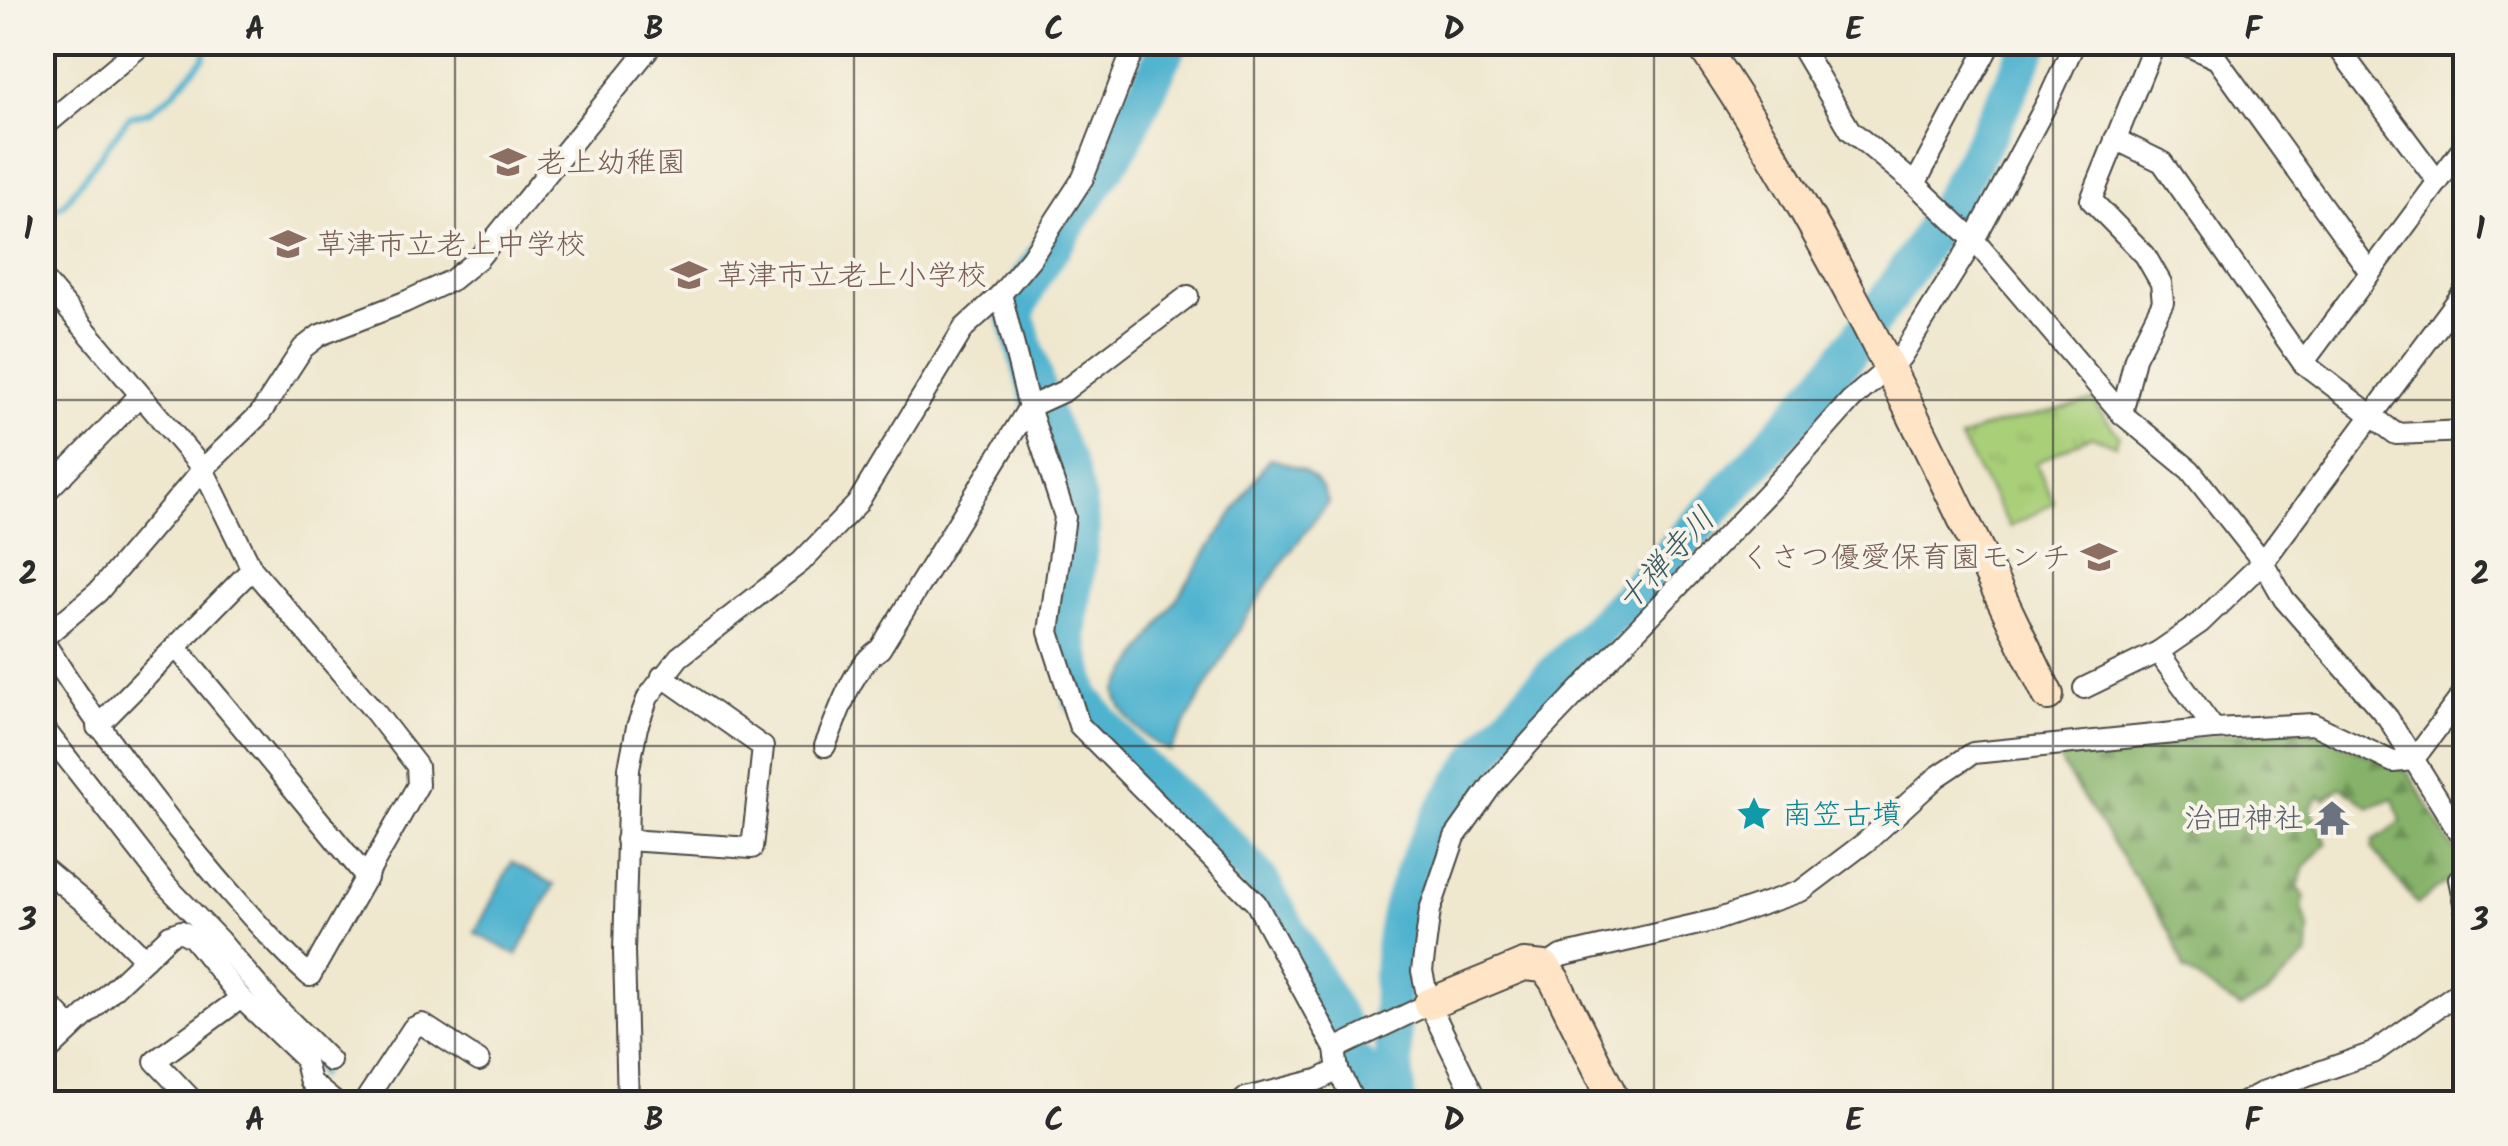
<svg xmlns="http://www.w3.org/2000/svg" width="2508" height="1146" font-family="Kalam,'Klee One',sans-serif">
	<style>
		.forest { fill: url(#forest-firs); stroke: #586e4a; stroke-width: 2.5 }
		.park { fill: url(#park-tufts); stroke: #6a7d52; stroke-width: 2.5 }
		.water { fill: #50b3cf; stroke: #3e6f7d; stroke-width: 2.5 }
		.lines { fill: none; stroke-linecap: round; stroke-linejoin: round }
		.stream { stroke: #50b3cf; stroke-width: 6 }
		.river { stroke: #50b3cf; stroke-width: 38 }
		.street-casing { stroke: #484743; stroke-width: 24 }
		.secondary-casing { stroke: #484743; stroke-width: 34 }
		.street { stroke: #fff; stroke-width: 20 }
		.secondary { stroke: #ffe4c6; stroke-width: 30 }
		.grid { fill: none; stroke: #2b2b2b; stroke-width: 2.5; stroke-opacity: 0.55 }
		.labels { text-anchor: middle; stroke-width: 8; stroke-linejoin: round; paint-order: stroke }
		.education-label { font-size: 30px; fill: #785e54; stroke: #f7f3e8; text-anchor: start }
		.culture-label { font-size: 30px; fill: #0d838f; stroke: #f7f3e8; text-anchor: start }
		.worship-label { font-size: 30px; fill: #5b616d; stroke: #f7f3e8; text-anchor: end }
		.water-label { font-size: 32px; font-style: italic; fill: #385b64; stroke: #f7f3e8 }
		.neatline { fill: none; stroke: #2b2b2b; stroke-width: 4 }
		.grid-label { font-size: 32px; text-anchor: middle; font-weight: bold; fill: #2b2b2b }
	</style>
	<defs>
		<pattern id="forest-firs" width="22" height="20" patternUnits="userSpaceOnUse" patternTransform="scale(2.5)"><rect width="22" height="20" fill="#86b269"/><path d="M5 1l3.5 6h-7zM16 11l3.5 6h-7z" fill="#6e9157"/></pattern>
		<pattern id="park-tufts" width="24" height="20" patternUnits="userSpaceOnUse" patternTransform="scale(2.5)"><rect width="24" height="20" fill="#a9cf79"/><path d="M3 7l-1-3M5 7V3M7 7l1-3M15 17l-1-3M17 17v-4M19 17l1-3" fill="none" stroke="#92b269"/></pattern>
	</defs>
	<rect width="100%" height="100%" fill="#f7f3e8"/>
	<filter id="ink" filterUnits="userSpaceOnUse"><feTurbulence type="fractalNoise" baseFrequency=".01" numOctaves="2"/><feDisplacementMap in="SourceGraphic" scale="20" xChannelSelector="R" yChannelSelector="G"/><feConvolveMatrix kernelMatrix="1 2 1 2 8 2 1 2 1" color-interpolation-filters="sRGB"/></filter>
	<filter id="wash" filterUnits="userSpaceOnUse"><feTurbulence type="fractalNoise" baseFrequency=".0048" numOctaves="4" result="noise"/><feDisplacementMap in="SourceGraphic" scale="40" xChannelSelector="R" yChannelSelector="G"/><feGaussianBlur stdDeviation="2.25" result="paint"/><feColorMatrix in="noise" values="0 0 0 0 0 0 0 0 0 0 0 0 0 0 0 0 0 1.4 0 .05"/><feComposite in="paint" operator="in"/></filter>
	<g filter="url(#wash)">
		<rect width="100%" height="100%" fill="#efe7ce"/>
		<polygon class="forest" points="2294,728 2318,733 2408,772 2465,868 2417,904 2372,848 2374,840 2401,822 2394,798 2369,807 2341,787 2324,800 2320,795 2310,809 2327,843 2305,867 2298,887 2305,897 2302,907 2309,930 2308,955 2266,995 2240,1008 2184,970 2171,933 2065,770 2056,751"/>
		<polygon class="park" points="2092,401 2119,435 2115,445 2091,436 2036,463 2054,503 2010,527 1960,439 1980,429"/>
		<g class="water">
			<path d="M 1269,458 C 1295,466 1321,474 1328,503 L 1287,556 L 1245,619 L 1170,751 C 1148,743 1119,714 1116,691 Z"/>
			<polygon points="512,862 554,885 517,955 475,933"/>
		</g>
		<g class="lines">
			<g class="stream">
				<polyline points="42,217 64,204 129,117 148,112 170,96 204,58 209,42"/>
				<polyline points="42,759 51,754"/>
				<polyline points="315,1062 320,1075"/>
			</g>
			<g class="river">
				<polyline points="1170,42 1122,143 1031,278 1015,314 1045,417 1066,462 1076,494 1081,530 1068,636 1081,697 1130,757 1227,844 1260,881 1342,1026"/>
				<polyline points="1356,1063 1383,1104"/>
				<path d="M 1397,1104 C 1392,1031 1383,957 1408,887 C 1449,768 1552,678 1637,590 C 1684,542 1730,491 1775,440 C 1883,323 1966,187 2032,42"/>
			</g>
		</g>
	</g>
	<g filter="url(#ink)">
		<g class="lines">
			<defs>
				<g id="street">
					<polyline points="1798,42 1850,130 1915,184 1974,240 2122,414 2190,470 2263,562 2284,599 2388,718 2466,844"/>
					<polyline points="2180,42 2217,59 2370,272"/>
					<polyline points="2334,42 2438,182"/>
					<polyline points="42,128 145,42"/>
					<polyline points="2115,139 2162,162 2303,363 2396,434 2466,431"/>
					<polyline points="1915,184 1991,42"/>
					<path d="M 42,278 L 203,469 L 252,569 L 375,712 L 417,766 L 418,785 L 310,976 C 277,947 249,914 220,881 C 153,803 97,726 42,639"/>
					<polyline points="1001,294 1029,407 1065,517 1049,632 1079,725 1256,903 1335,1049 1338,1070 1355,1104"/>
					<polyline points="2303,363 2466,144"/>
					<polyline points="2122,414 2135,358 2163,302 2161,283 2145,255 2091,200 2155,42"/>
					<polyline points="42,453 62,476"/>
					<polyline points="42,496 139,396"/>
					<polyline points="42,639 98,592 203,469 260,414 303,348 320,335 405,302 452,280 478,259 654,42"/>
					<polyline points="177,648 367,878"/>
					<polyline points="2158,652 2214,729"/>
					<polyline points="2084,688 2158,652 2200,623 2263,562 2466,289"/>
					<polyline points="42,726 166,885 219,940 274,1005 330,1061"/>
					<polyline points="97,727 252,569"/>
					<path d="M 825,746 C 838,716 851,667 880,649 L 1029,407 L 1064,391 L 1188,296"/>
					<polyline points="626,840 752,848 763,747 662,676"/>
					<polyline points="42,867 108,922 145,959"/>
					<polyline points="2466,874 2459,879 2466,913"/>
					<polyline points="1545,967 1561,956 1716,920 1801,891 1867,841 1937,777 1973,753 2214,729 2313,724 2393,762 2413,760 2466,690"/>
					<polyline points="42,997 72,1028"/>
					<polyline points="1335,1049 1429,1004"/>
					<polyline points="42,1057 170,935 181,931 193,938 241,998 304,1058 310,1082 337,1104"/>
					<polyline points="196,1104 155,1061 241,998"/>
					<polyline points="363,1104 413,1028 422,1024 479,1061"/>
					<polyline points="628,1104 624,951 629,768 637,727 648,697 679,657 801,562 857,504 964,328 1001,294 1031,258 1083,178 1136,42"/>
					<polyline points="1239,1104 1246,1098 1318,1080 1338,1070"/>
					<polyline points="1478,1104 1429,1004 1422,971 1430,910 1455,837 1492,785 1533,739 1788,471 1851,400 1901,357 1974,240 2048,101 2075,42"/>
					<polyline points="2241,1104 2265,1091 2373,1053 2466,987"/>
				</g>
				<g id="secondary">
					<path d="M 1700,42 C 1840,246 1940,473 2048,695"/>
					<polyline points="1429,1004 1524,965 1545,967 1555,981 1616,1104"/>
				</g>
			</defs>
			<use href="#street" class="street-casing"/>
			<use href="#secondary" class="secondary-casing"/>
			<use href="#street" class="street"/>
			<use href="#secondary" class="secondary"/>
		</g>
	</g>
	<path class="grid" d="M 455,42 L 455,1104M 854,42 L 854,1104M 1254,42 L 1254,1104M 1654,42 L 1654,1104M 2053,42 L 2053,1104M 42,400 L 2466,400M 42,746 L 2466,746"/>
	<defs>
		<symbol id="school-bare" viewBox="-9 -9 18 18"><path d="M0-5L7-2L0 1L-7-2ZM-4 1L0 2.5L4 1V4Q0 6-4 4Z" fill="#8d6e63" stroke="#f7f3e8" stroke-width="2.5" paint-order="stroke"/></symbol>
		<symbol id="sight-bare" viewBox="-9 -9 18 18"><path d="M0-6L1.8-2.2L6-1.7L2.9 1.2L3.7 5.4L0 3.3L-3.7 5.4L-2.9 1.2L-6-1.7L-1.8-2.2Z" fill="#0f9aa8" stroke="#f7f3e8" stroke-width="2.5" paint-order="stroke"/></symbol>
		<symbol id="temple-bare" viewBox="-9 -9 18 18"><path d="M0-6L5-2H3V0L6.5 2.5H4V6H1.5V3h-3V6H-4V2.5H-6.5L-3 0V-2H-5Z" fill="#6b7280" stroke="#f7f3e8" stroke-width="2.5" paint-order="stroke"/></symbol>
	</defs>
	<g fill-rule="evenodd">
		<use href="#school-bare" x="483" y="137" width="50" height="50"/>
		<use href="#school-bare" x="263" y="219" width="50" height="50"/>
		<use href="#school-bare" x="664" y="250" width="50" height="50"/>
		<use href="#school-bare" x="2074" y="532" width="50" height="50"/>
		<use href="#sight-bare" x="1729" y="789" width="50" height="50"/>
		<use href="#temple-bare" x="2307" y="793" width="50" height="50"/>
	</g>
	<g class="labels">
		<g class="education-label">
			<text x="536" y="172">老上幼稚園</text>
			<text x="316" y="254">草津市立老上中学校</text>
			<text x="717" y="285">草津市立老上小学校</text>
			<text x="2071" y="567" text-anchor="end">くさつ優愛保育園モンチ</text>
		</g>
		<g class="culture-label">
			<text x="1782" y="824">南笠古墳</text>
		</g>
		<g class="worship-label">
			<text x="2304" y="828">治田神社</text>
		</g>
		<g class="water-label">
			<text transform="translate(1665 559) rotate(-47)" y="11">十禅寺川</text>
		</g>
	</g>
	<rect width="2508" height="1146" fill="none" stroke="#f7f3e8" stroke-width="110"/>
	<rect x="55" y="55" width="2398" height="1036" class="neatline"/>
	<g class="grid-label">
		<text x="255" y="39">A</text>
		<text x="654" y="39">B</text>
		<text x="1054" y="39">C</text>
		<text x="1454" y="39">D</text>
		<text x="1854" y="39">E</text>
		<text x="2253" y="39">F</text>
		<text x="28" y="239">1</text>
		<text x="2480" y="239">1</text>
		<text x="28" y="584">2</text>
		<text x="2480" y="584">2</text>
		<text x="28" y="930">3</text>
		<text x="2480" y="930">3</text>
		<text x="255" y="1130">A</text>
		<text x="654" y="1130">B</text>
		<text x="1054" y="1130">C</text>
		<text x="1454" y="1130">D</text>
		<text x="1854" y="1130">E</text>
		<text x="2253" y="1130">F</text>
	</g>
</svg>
